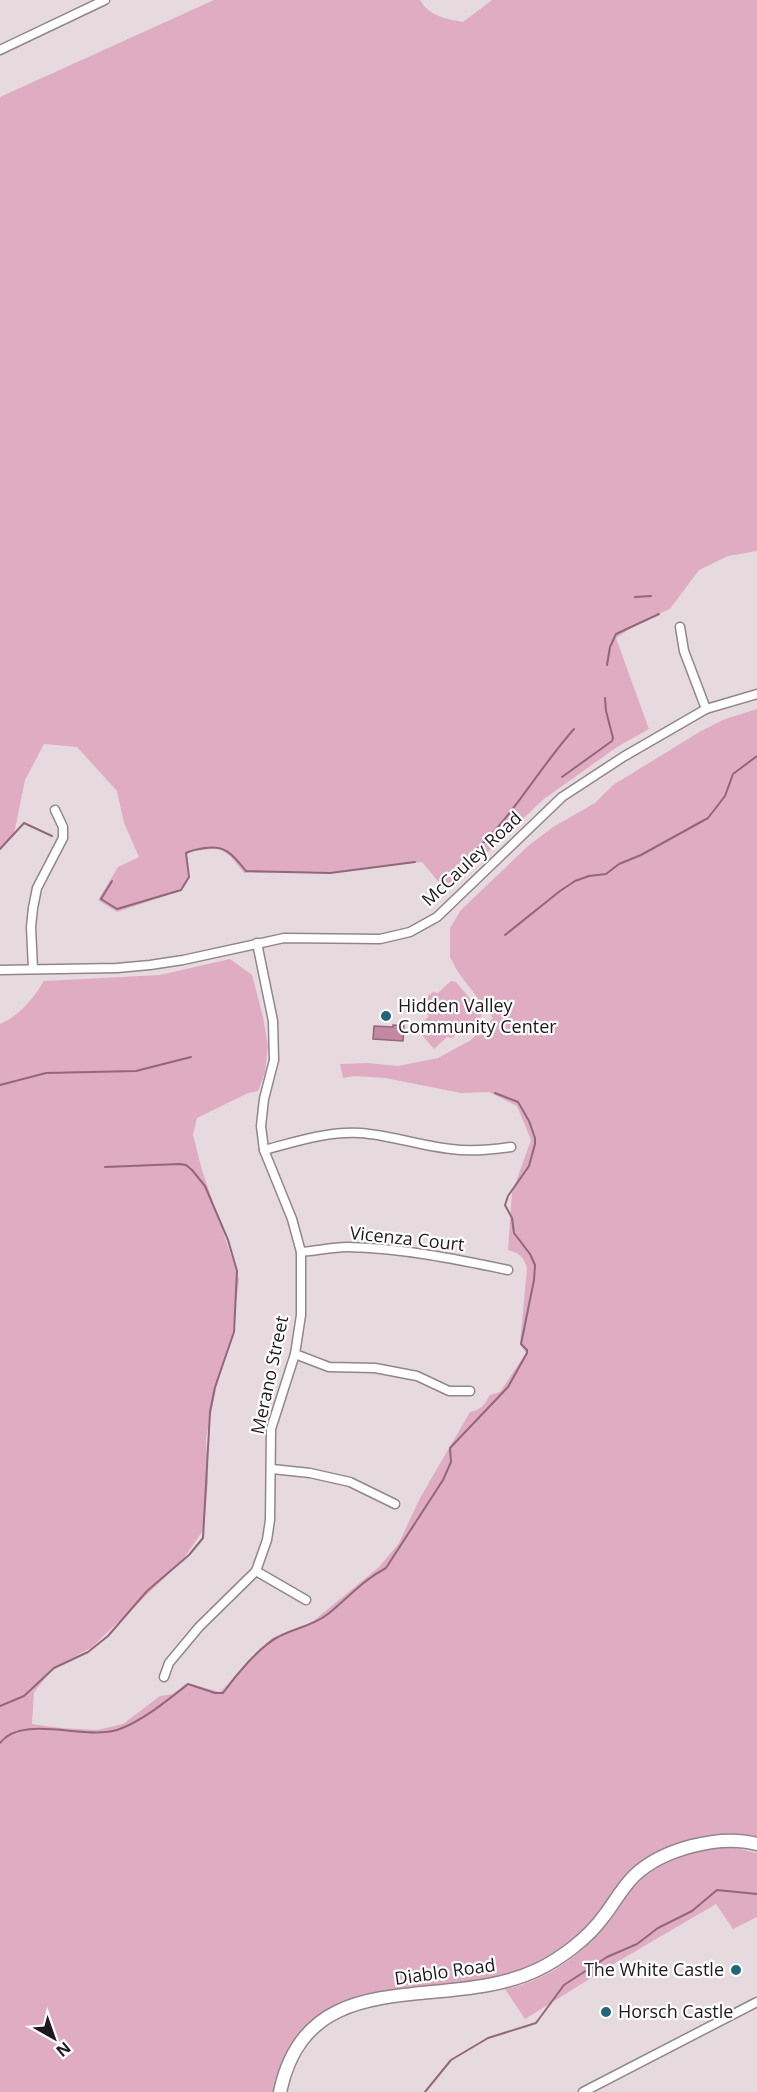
<svg xmlns="http://www.w3.org/2000/svg" width="757" height="2092" font-family="'Open Sans',sans-serif">
	<style>
		.green { fill: #dfacc1 }
		.water { fill: #c588a2; stroke: #93677a; stroke-width: 1.5 }
		.lines { fill: none; stroke-linecap: round; stroke-linejoin: round }
		.stream { stroke: #93677a; stroke-width: 2 }
		.street-casing { stroke: #91868a; stroke-width: 11 }
		.secondary-casing { stroke: #91868a; stroke-width: 15 }
		.street { stroke: #fff; stroke-width: 8 }
		.secondary { stroke: #fff; stroke-width: 12 }
		.poi-dot { fill: #226777; stroke: #fff; stroke-width: 2 }
		.labels { text-anchor: middle; stroke-width: 4.5; stroke-linejoin: round; paint-order: stroke }
		.street-label { font-size: 18px; fill: #1e191b; stroke: #fff }
		.poi-label { font-size: 18px; fill: #1e191b; stroke: #fff; text-anchor: start }
	</style>
	<rect width="100%" height="100%" fill="#e7dadf"/>
	<g class="green">
		<path d="M 214,0 L 420,0 C 429,16 446,19 463,22 L 492,0 L 757,0 L 757,551 L 728,556 L 699,570 L 670,609 L 640,622 L 616,638 L 649,729 L 617,747 L 544,799 L 446,891 L 422,862 L 336,872 L 244,873 L 231,857 L 219,848 L 186,852 L 188,880 L 177,892 L 117,912 L 98,900 L 118,867 L 139,857 L 124,823 L 117,791 L 77,747 L 44,744 L 25,780 L 14,834 L 0,849 L 0,97 Z"/>
		<path d="M 757,709 L 757,1838 C 713,1831 700,1841 661,1858 C 652,1862 640,1865 632,1870 C 620,1879 612,1894 604,1906 C 589,1926 568,1946 547,1958 C 506,1981 456,1984 410,1990 C 381,1993 352,1994 326,2010 C 294,2029 284,2058 275,2092 L 0,2092 L 0,1024 C 19,1016 34,998 44,981 L 160,975 L 230,959 L 252,975 L 263,1017 L 268,1046 L 265,1073 L 258,1091 L 248,1093 L 197,1118 L 193,1135 L 202,1170 L 239,1279 L 232,1337 L 216,1389 L 206,1438 L 208,1482 L 204,1529 L 182,1561 L 92,1647 L 53,1669 L 34,1692 L 32,1724 L 60,1728 L 97,1730 L 123,1724 L 160,1696 L 173,1694 L 187,1683 L 220,1692 L 272,1638 L 311,1623 L 379,1567 L 399,1543 L 420,1498 L 470,1412 C 481,1410 485,1404 490,1395 L 500,1392 L 526,1353 L 520,1344 L 527,1268 C 524,1257 519,1253 508,1250 L 512,1193 L 531,1140 L 517,1106 L 489,1092 L 461,1093 L 385,1078 L 354,1076 L 343,1078 L 340,1064 L 368,1063 L 398,1066 L 438,1058 L 471,1040 L 493,1018 L 458,972 L 450,957 L 450,928 L 461,910 L 528,846 L 553,827 L 595,803 L 613,785 L 701,731 L 725,719 Z"/>
		<polygon points="451,981 456,982 482,1013 481,1017 470,1026 465,1026 452,1038 447,1037 434,1049 416,1028 429,1016 422,1007 422,1002 433,992 438,993"/>
		<path d="M 714,1847 L 731,1847 L 757,1853 L 757,1917 L 733,1929 L 716,1904 L 617,1962 L 525,2019 L 505,1989 C 547,1982 590,1949 614,1915 C 618,1908 621,1901 626,1895 C 648,1868 681,1854 714,1847 Z"/>
	</g>
	<polygon class="water" points="393,1025 404,1026 403,1041 373,1039 374,1026 393,1027"/>
	<g class="lines">
		<g class="stream">
			<polyline points="635,597 651,596"/>
			<polyline points="607,665 610,647 616,634 659,614"/>
			<polyline points="562,777 612,741 613,738 606,711 605,698"/>
			<path d="M 478,848 C 515,813 540,767 574,729"/>
			<polyline points="0,849 24,823 52,836"/>
			<path d="M 112,881 L 101,899 L 117,909 L 181,890 L 189,877 L 186,853 C 192,850 198,849 205,848 C 226,845 233,855 246,871 L 330,873 L 415,862"/>
			<polyline points="505,935 560,891 575,881 589,876 606,874 619,864 641,855 708,818 725,796 733,774 757,756"/>
			<polyline points="0,1085 46,1073 136,1071 191,1057"/>
			<polyline points="0,1706 24,1696 54,1668 88,1652 108,1636 147,1591 189,1555 203,1538 210,1412 215,1387 234,1332 237,1271 228,1240 205,1186 192,1170 186,1165 180,1164 105,1167"/>
			<path d="M 0,1743 C 22,1714 85,1740 117,1730 C 141,1722 168,1700 188,1684 L 215,1693 L 223,1693 C 236,1675 259,1647 278,1637 C 294,1628 313,1626 328,1614 C 348,1598 363,1580 386,1568 L 443,1480 L 451,1462 L 450,1448 L 508,1387 L 527,1353 L 527,1350 L 521,1344 L 534,1280 L 535,1265 L 530,1254 L 514,1233 L 512,1218 L 505,1205 L 508,1196 L 529,1166 L 535,1144 L 535,1138 L 529,1121 L 518,1102 L 495,1093"/>
			<polyline points="425,2092 451,2060 488,2038 536,2023 564,1985 607,1957 637,1944 658,1928 692,1911 717,1890 757,1894"/>
		</g>
		<defs>
			<g id="street">
				<polyline points="0,50 105,0"/>
				<polyline points="680,627 684,651 706,709"/>
				<polyline points="33,969 31,927 33,908 37,888 63,838 63,827 55,810"/>
				<polyline points="0,970 117,968 150,965 183,960 284,938 380,939 410,932 437,917 562,797 623,757 706,709 757,694"/>
				<path d="M 264,1150 C 295,1142 328,1131 360,1133 C 391,1135 420,1146 451,1149 C 471,1152 490,1150 511,1147"/>
				<path d="M 301,1252 C 316,1251 332,1247 347,1247 C 401,1248 456,1259 508,1270"/>
				<polyline points="295,1354 329,1367 375,1368 417,1376 449,1391 470,1391"/>
				<polyline points="272,1469 310,1473 350,1482 395,1504"/>
				<polyline points="256,1571 306,1600"/>
				<polyline points="164,1677 169,1663 199,1627 256,1571 267,1540 270,1520 271,1429 295,1354 301,1315 301,1252 292,1219 264,1150 261,1126 264,1099 274,1060 273,1021 257,943"/>
				<polyline points="583,2092 757,2002"/>
			</g>
			<path id="secondary" d="M 280,2092 C 308,1959 444,2014 537,1970 C 562,1958 588,1938 604,1916 C 614,1903 622,1888 634,1876 C 662,1849 719,1834 757,1844"/>
		</defs>
		<use href="#street" class="street-casing"/>
		<use href="#secondary" class="secondary-casing"/>
		<use href="#street" class="street"/>
		<use href="#secondary" class="secondary"/>
	</g>
	<g class="poi-dot">
		<circle cx="386" cy="1016" r="6"/>
		<circle cx="736" cy="1970" r="6"/>
		<circle cx="606" cy="2012" r="6"/>
	</g>
	<g class="labels">
		<g class="street-label">
			<text transform="translate(472 859) rotate(-43)" y="6">McCauley Road</text>
			<text transform="translate(407 1239) rotate(6)" y="6">Vicenza Court</text>
			<text transform="translate(270 1375) rotate(-78)" y="6">Merano Street</text>
			<text transform="translate(445 1972) rotate(-8)" y="6">Diablo Road</text>
		</g>
		<g class="poi-label">
			<text x="398" y="1012">Hidden Valley<tspan x="398" dy="21">Community Center</tspan></text>
			<text x="724" y="1976" text-anchor="end">The White Castle</text>
			<text x="618" y="2018">Horsch Castle</text>
		</g>
	</g>
	<g transform="translate(54 2038) rotate(140)" stroke="#ffffff" stroke-width="4.5" paint-order="stroke">
	<path d="M0-4.5L10 22L0 15L-10 22Z" fill="#1e191b"/>
	<text y="-9" font-size="16" font-weight="bold" text-anchor="middle" fill="#1e191b">N</text>
	</g>
</svg>
